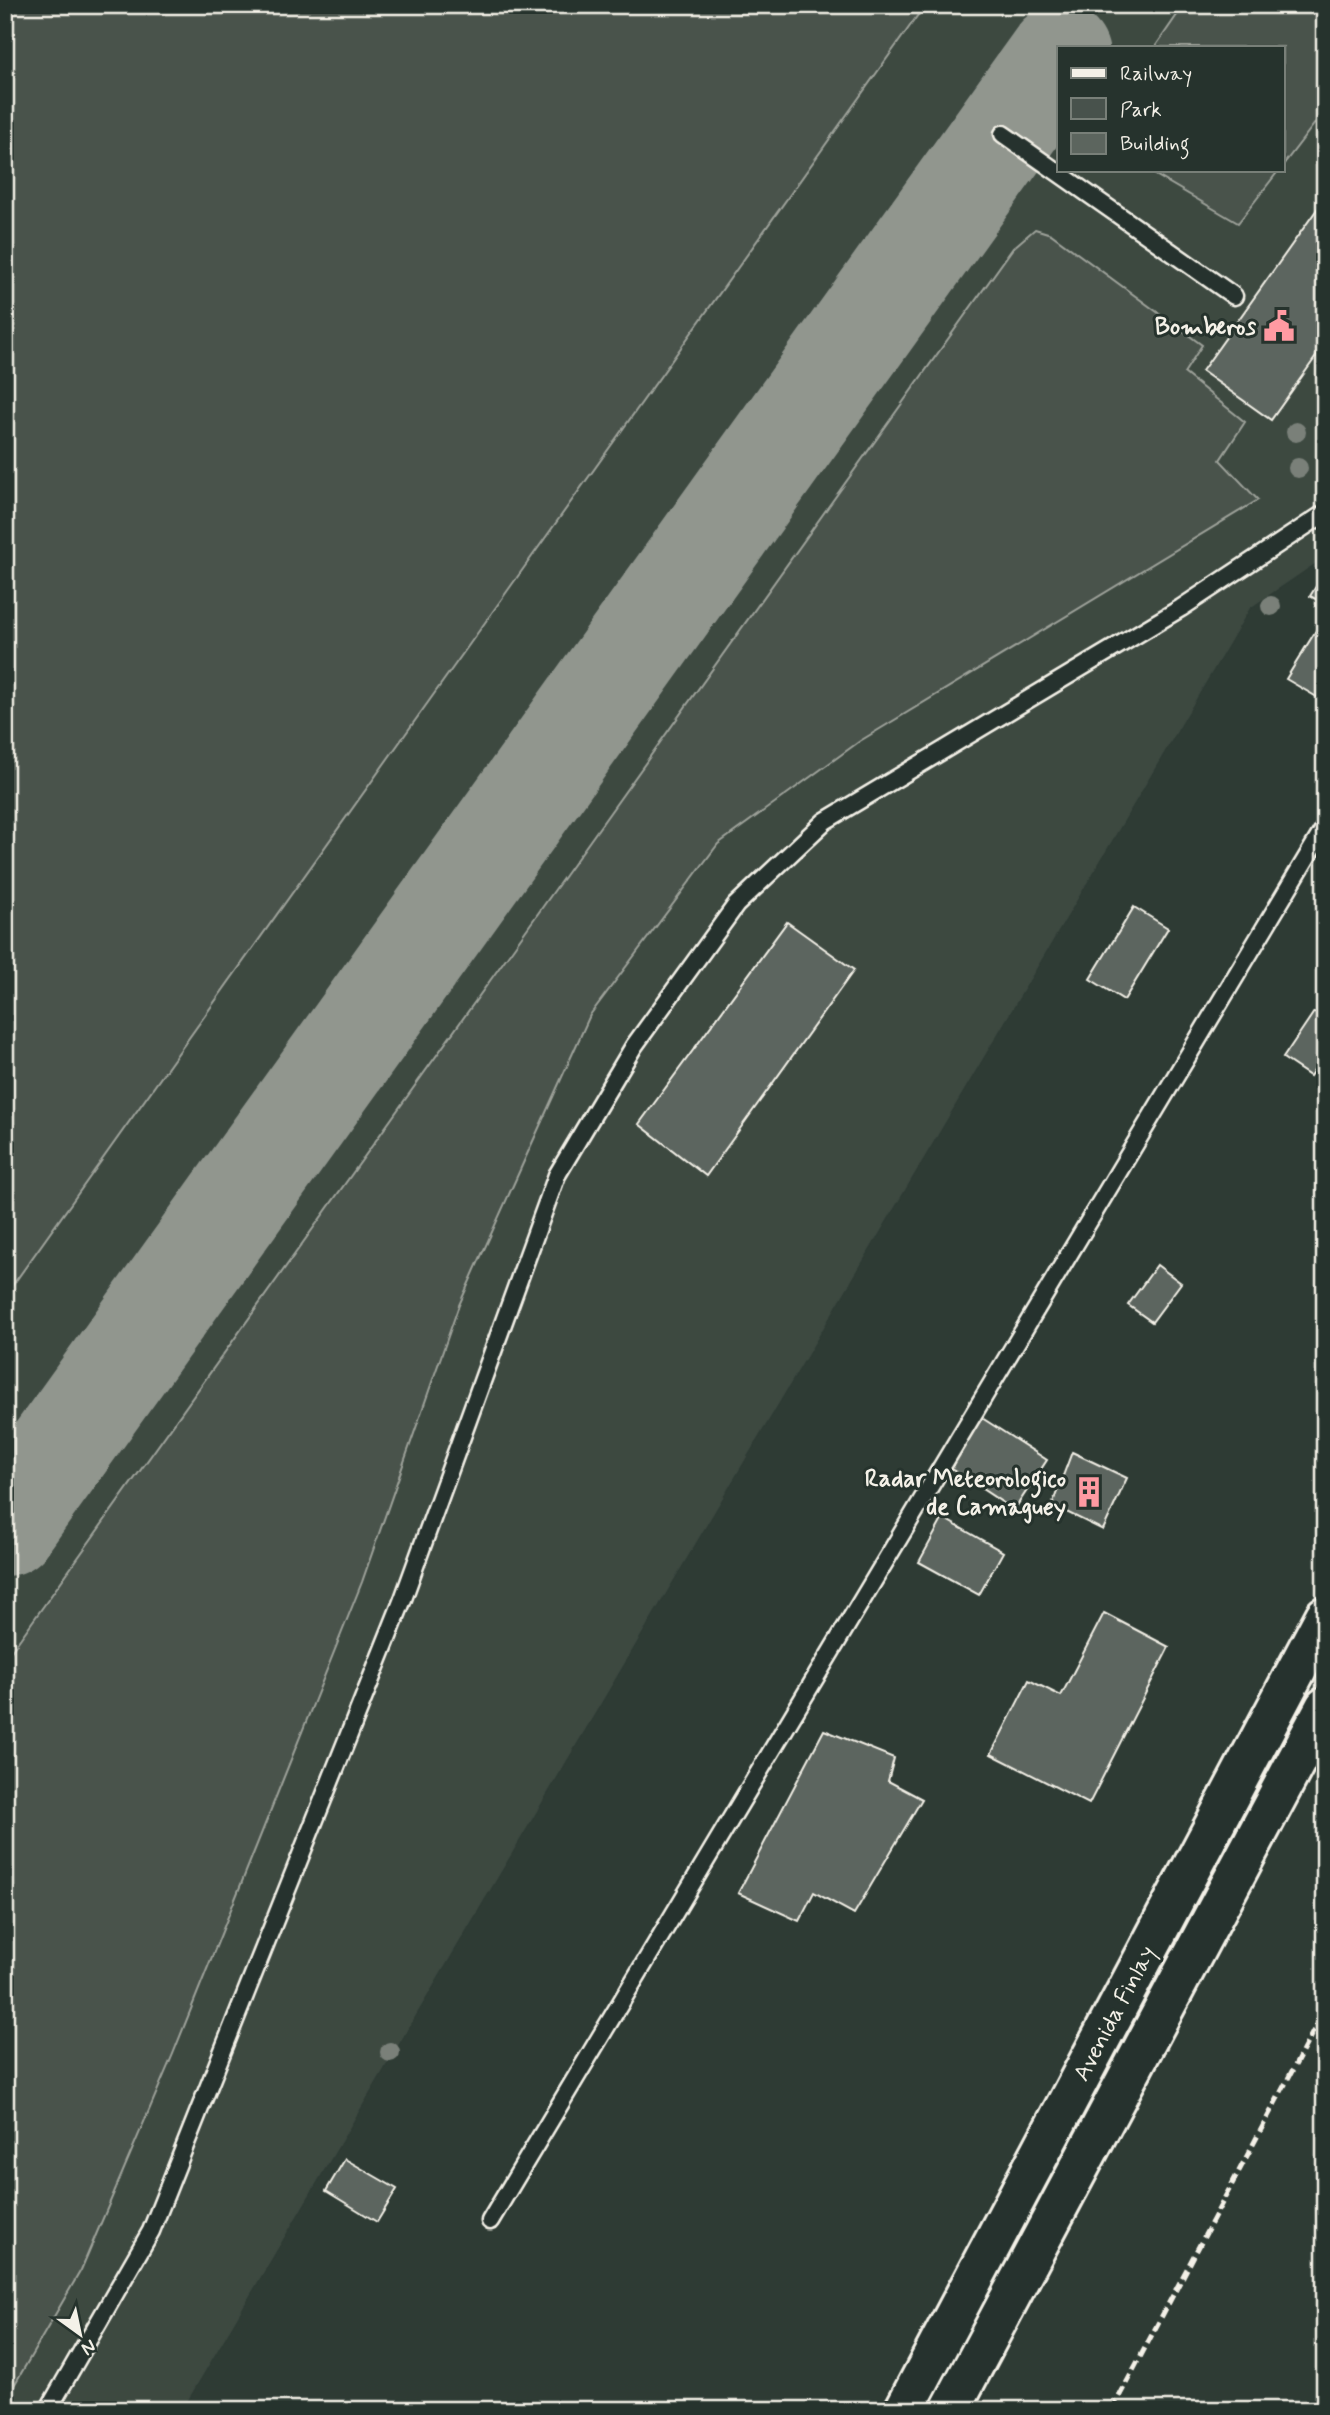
<svg xmlns="http://www.w3.org/2000/svg" width="1330" height="2415" font-family="Mynerve,sans-serif">
	<style>
		.built { fill: #3c4841; fill-rule: evenodd }
		.green { fill: #48524c; stroke: #9ea29a; stroke-width: 2 }
		.lines { fill: none; stroke-linecap: round; stroke-linejoin: round }
		.taxiway { stroke: #91968e; stroke-width: 102 }
		.building { fill: #5c655e; stroke: #f4f1e8; stroke-width: 2 }
		.lane-casing { stroke: #f4f1e8; stroke-width: 21 }
		.highway-casing { stroke: #f4f1e8; stroke-width: 44 }
		.lane { stroke: #26332d; stroke-width: 16 }
		.highway { stroke: #26332d; stroke-width: 38 }
		.rail { stroke: #f4f1e8; stroke-width: 5; stroke-dasharray: 10 5; stroke-linecap: butt }
		.tree { fill: #7a8079 }
		.labels { text-anchor: middle; stroke-width: 6; stroke-linejoin: round; paint-order: stroke }
		.poi-label { font-size: 24px; font-weight: bold; fill: #f4f1e8; stroke: #26332d; text-anchor: end }
		.street-label { font-size: 24px; fill: #f4f1e8; stroke: #26332d }
	</style>
	<rect width="100%" height="100%" fill="#2e3b34"/>
	<filter id="ink" filterUnits="userSpaceOnUse"><feTurbulence type="fractalNoise" baseFrequency=".0143" numOctaves="2"/><feDisplacementMap in="SourceGraphic" scale="14" xChannelSelector="R" yChannelSelector="G"/><feConvolveMatrix kernelMatrix="1 2 1 2 8 2 1 2 1" color-interpolation-filters="sRGB"/></filter>
	<g filter="url(#ink)">
		<path class="built" d="M 5,5 L 1325,5 L 1325,557 L 1250,608 L 182,2410 L 5,2410 ZM 1059,47 L 1283,47 L 1283,170 L 1059,170 Z"/>
		<g class="green">
			<polygon points="5,5 925,5 5,1296"/>
			<polygon points="1184,5 1325,5 1325,110 1283,165 1283,47 1155,47"/>
			<polygon points="1147,170 1279,170 1238,223"/>
			<polygon points="1035,229 1051,234 1202,345 1184,373 1245,422 1220,460 1258,500 860,741 718,844 590,1015 459,1305 362,1582 173,2054 81,2270 5,2401 5,1660 1013,248"/>
		</g>
		<g class="lines">
			<polyline class="taxiway" points="5,1525 1059,56"/>
		</g>
		<g class="building">
			<polygon points="1320,205 1325,209 1325,344 1271,420 1202,371"/>
			<polygon points="1325,572 1325,604 1310,596"/>
			<polygon points="1325,616 1325,696 1322,700 1286,679"/>
			<polygon points="1134,907 1168,928 1124,1000 1090,979"/>
			<polygon points="787,922 854,970 706,1176 639,1124"/>
			<polygon points="1314,1012 1325,1019 1325,1053 1310,1076 1283,1058"/>
			<polygon points="1157,1265 1181,1283 1152,1322 1128,1305"/>
			<polygon points="982,1418 1047,1460 1014,1510 949,1467"/>
			<polygon points="1072,1452 1127,1478 1103,1530 1052,1505"/>
			<polygon points="943,1518 1003,1552 979,1595 919,1562"/>
			<polygon points="1104,1613 1169,1647 1089,1804 991,1754 1029,1680 1061,1696"/>
			<polygon points="824,1730 894,1758 888,1781 922,1799 854,1914 814,1892 799,1921 738,1893"/>
			<polygon points="345,2159 397,2189 377,2222 326,2191"/>
		</g>
		<g class="lines">
			<defs>
				<g id="lane">
					<polyline points="1003,134 1234,296"/>
					<polyline points="490,2221 1325,827"/>
					<polyline points="48,2410 151,2231 403,1599 557,1175 634,1046 736,905 825,821 1181,608 1325,513"/>
				</g>
				<g id="highway">
					<polyline points="904,2410 1325,1616"/>
					<polyline points="950,2410 1325,1707"/>
				</g>
			</defs>
			<use href="#lane" class="lane-casing"/>
			<use href="#highway" class="highway-casing"/>
			<use href="#lane" class="lane"/>
			<use href="#highway" class="highway"/>
			<polyline class="rail" points="1112,2410 1325,2009"/>
		</g>
		<g class="tree">
			<circle cx="1296" cy="432" r="10"/>
			<circle cx="1298" cy="468" r="10"/>
			<circle cx="1271" cy="606" r="10"/>
			<circle cx="390" cy="2052" r="10"/>
		</g>
	</g>
	<defs>
		<symbol id="civic-bare" viewBox="-9 -9 18 18"><path d="M-.6-6.5H3V-4.5H.6V-3L4-1V1h2V6H-6V1h2V-1L-.6-3ZM-1.2 2.5V6h2.4V2.5Z" fill="#ff9aa2" stroke="#26332d" stroke-width="2.5" paint-order="stroke"/></symbol>
		<symbol id="building-bare" viewBox="-9 -9 18 18"><path d="M-4-6H4V6H1V3H-1V6H-4ZM-2.5-4.3h1.7v1.8h-1.7ZM.8-4.3h1.7v1.8H.8ZM-2.5-1h1.7V.8h-1.7ZM.8-1h1.7V.8H.8Z" fill="#ff9aa2" stroke="#26332d" stroke-width="2.5" paint-order="stroke"/></symbol>
	</defs>
	<g fill-rule="evenodd">
		<use href="#civic-bare" x="1257" y="304" width="44" height="44"/>
		<use href="#building-bare" x="1067" y="1470" width="44" height="44"/>
	</g>
	<g class="labels">
		<g class="poi-label">
			<text x="1256" y="334">Bomberos</text>
			<text x="1066" y="1486">Radar Meteorologico<tspan x="1066" dy="28">de Camaguey</tspan></text>
		</g>
		<g class="street-label">
			<text transform="translate(1114 2013) rotate(-62)" y="8">Avenida Finlay</text>
		</g>
	</g>
	<rect width="1330" height="2415" fill="none" stroke="#26332d" stroke-width="28"/>
	<rect x="14" y="14" width="1302" height="2387" fill="none" stroke="#f4f1e8" stroke-width="2.5" filter="url(#ink)"/>
	<rect x="1057" y="46" width="228" height="126" fill="#26332d" stroke="#787f78" stroke-width="2"/>
	<rect x="1071" y="68" width="35" height="10" fill="#f4f1e8" stroke="#787f78" stroke-width="2"/>
	<text x="1120" y="80" font-size="21" fill="#f4f1e8">Railway</text>
	<rect x="1071" y="98" width="35" height="21" fill="#48524c" stroke="#787f78" stroke-width="2"/>
	<text x="1120" y="116" font-size="21" fill="#f4f1e8">Park</text>
	<rect x="1071" y="133" width="35" height="21" fill="#5c655e" stroke="#787f78" stroke-width="2"/>
	<text x="1120" y="150" font-size="21" fill="#f4f1e8">Building</text>
	<g transform="translate(80 2334) rotate(147)" stroke="#26332d" stroke-width="5" paint-order="stroke">
	<path d="M0-5L12 26L0 18L-12 26Z" fill="#f4f1e8"/>
	<text y="-10" font-size="19" font-weight="bold" text-anchor="middle" fill="#f4f1e8">N</text>
	</g>
</svg>
